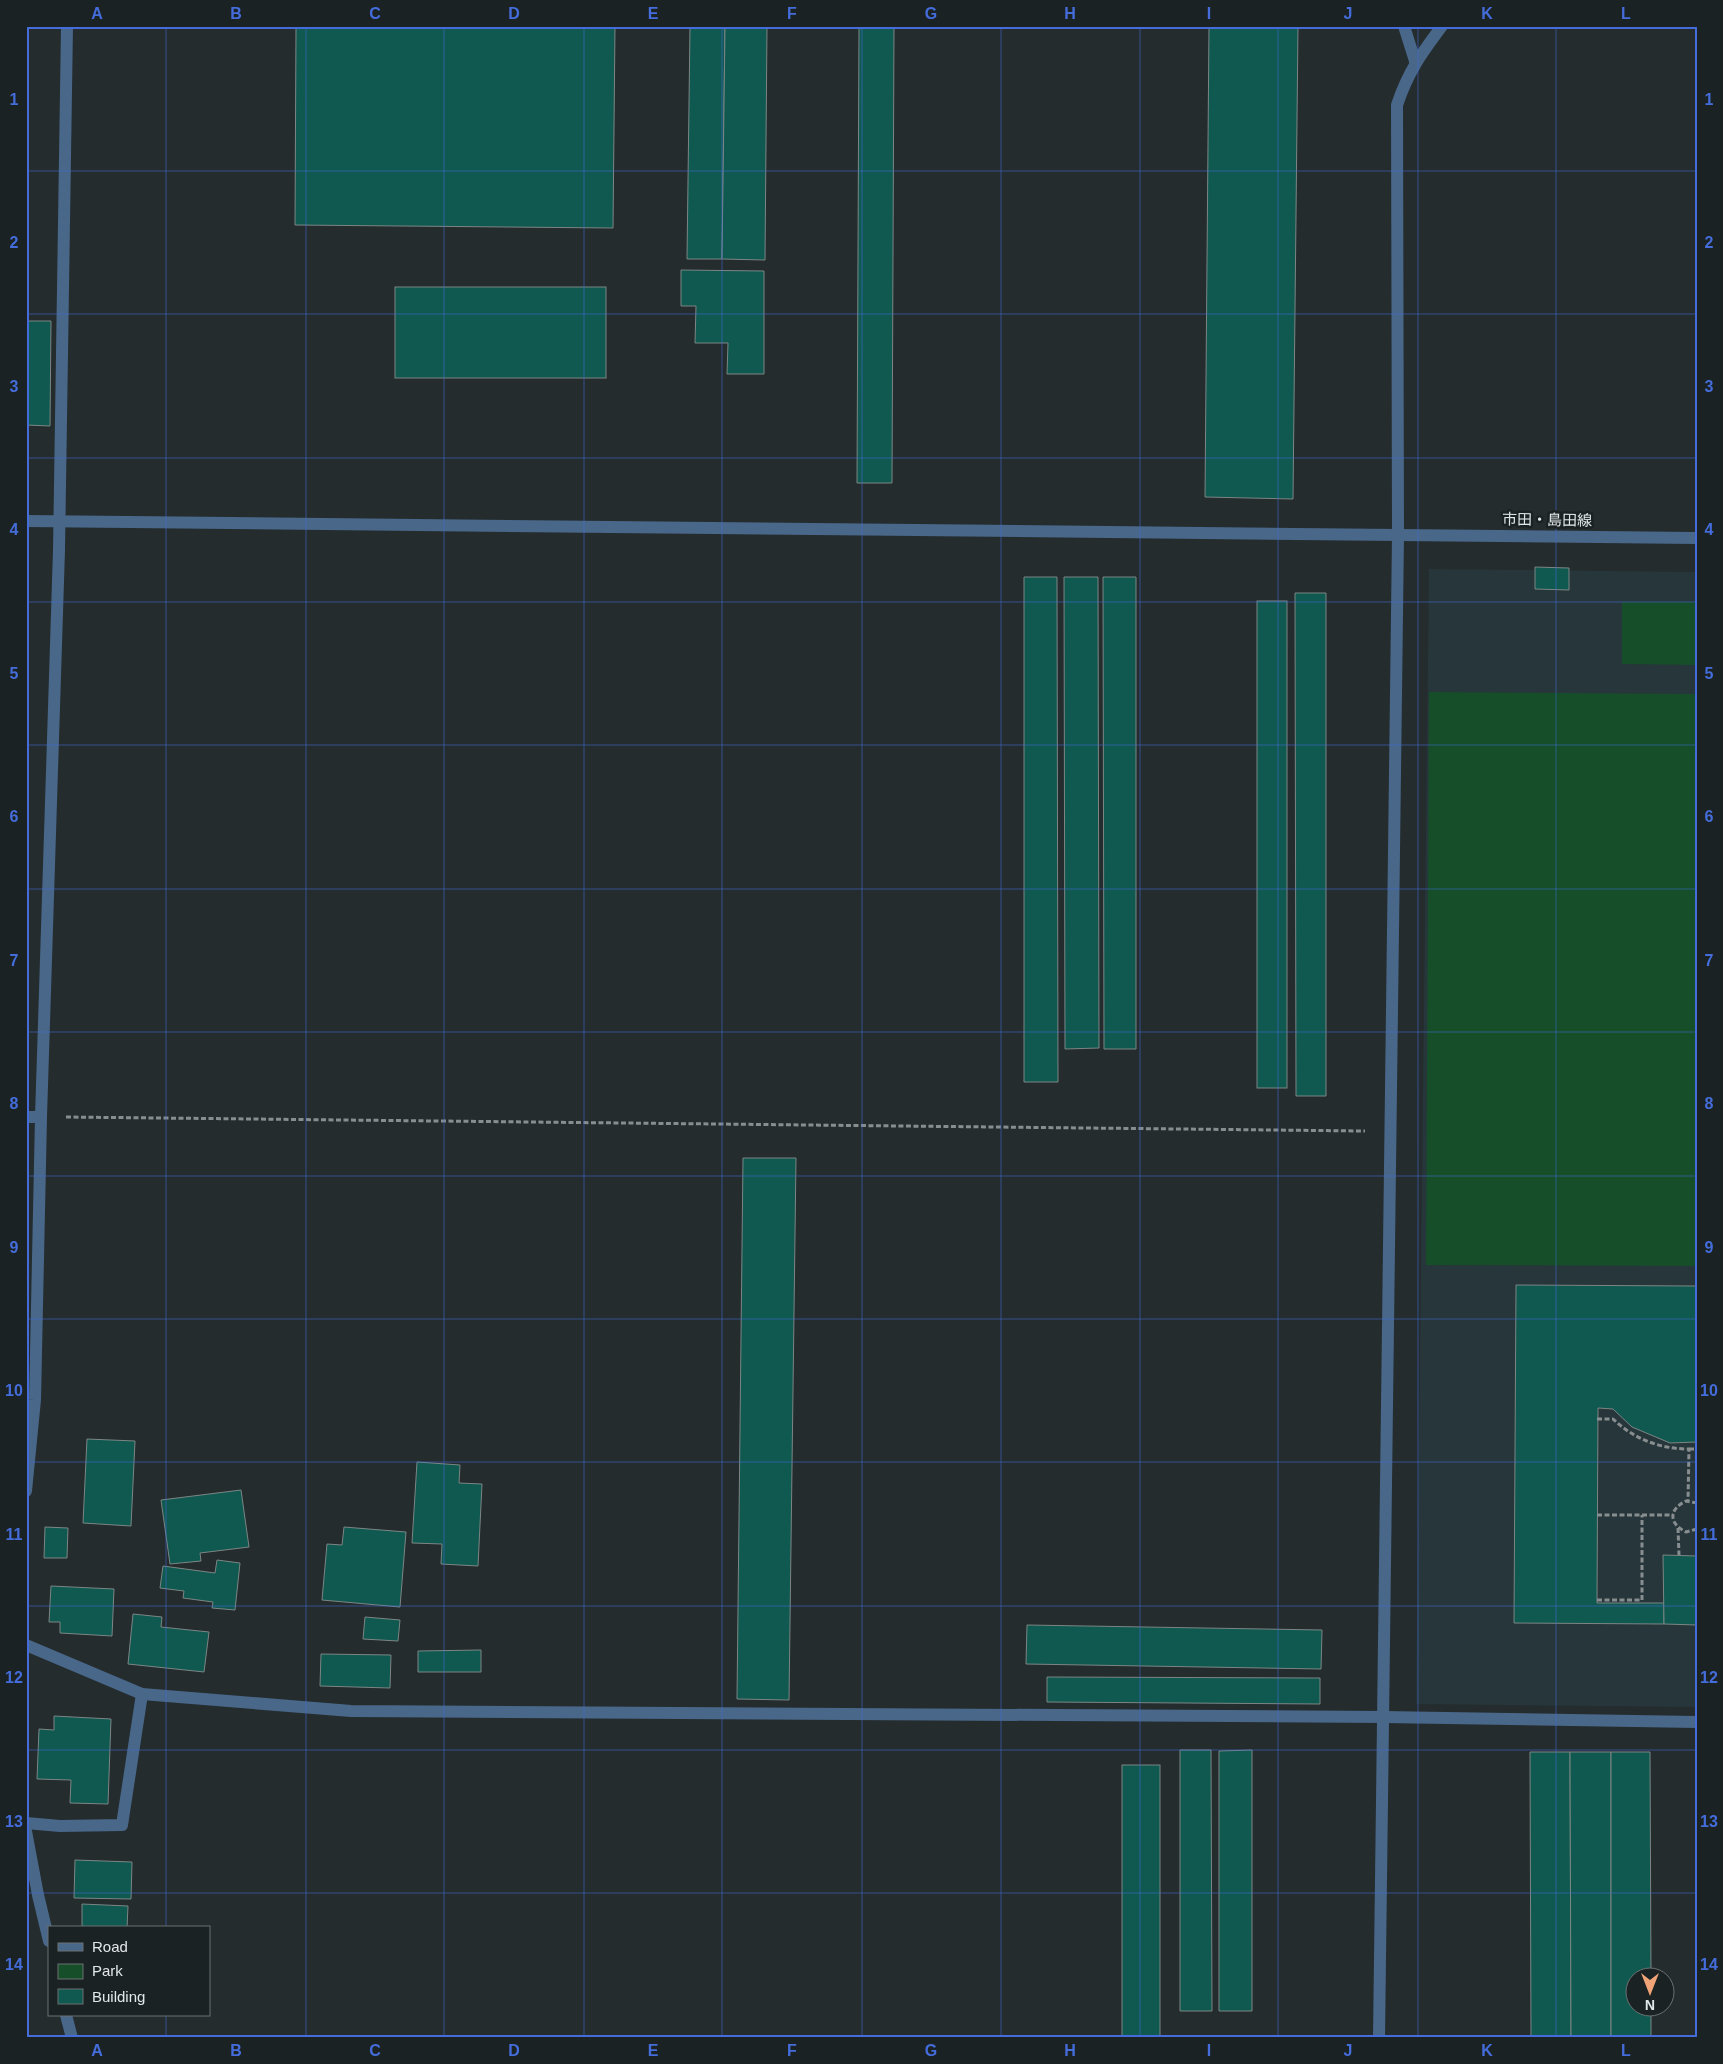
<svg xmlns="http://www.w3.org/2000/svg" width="1723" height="2064" font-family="Helvetica,'Noto Sans JP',sans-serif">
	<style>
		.built { fill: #27363a }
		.green { fill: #164e29 }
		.building { fill: #105951; stroke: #7c8684 }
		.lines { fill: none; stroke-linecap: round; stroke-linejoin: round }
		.path { stroke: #888e90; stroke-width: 3; stroke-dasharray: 5 2.5; stroke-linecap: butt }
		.minor { stroke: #496789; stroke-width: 12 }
		.tertiary { stroke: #496789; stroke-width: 12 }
		.grid { fill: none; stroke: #446ddb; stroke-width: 1; stroke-opacity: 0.55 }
		.labels { text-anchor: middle; stroke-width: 5; stroke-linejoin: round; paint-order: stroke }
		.street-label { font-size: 15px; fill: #e2e7e8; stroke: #1b2224 }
		.neatline { fill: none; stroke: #446ddb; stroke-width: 2 }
		.grid-label { font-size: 16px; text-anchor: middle; font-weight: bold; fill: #446ddb }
	</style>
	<rect width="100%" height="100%" fill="#242c2e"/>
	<polygon class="built" points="1429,569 1697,572 1697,1707 1416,1704"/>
	<g class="green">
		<polygon points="1622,602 1697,602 1697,665 1622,664"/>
		<polygon points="1429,692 1697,694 1697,1266 1426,1265"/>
	</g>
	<g class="building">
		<polygon points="296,26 615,26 613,228 295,225"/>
		<polygon points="690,26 725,26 722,259 687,259"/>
		<polygon points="725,26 767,26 765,260 722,259"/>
		<polygon points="859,26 894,26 892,483 857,483"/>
		<polygon points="1209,26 1298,26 1293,499 1205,497"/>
		<polygon points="681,270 764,271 764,374 727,374 728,343 695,343 696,306 681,306"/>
		<rect x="395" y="287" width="211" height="91"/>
		<polygon points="26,321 51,321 50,426 26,425"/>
		<polygon points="1535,567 1569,568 1569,590 1535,589"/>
		<polygon points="1024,577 1057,577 1058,1082 1024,1082"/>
		<polygon points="1064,577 1098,577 1099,1048 1065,1049"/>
		<polygon points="1103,577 1136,577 1136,1049 1104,1049"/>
		<polygon points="1295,593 1326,593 1326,1096 1296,1096"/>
		<rect x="1257" y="601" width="30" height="487"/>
		<polygon points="743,1158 796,1158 789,1700 737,1699"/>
		<polygon points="1516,1285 1697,1286 1697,1442 1670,1443 1632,1427 1613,1409 1598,1408 1597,1603 1664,1603 1664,1624 1514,1623"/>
		<polygon points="87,1439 135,1441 131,1526 83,1523"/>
		<polygon points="417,1462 460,1465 459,1483 482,1484 478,1566 441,1564 442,1544 412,1543"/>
		<polygon points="241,1490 249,1547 200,1553 201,1561 170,1564 161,1500"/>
		<polygon points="45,1527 68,1528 67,1558 44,1558"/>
		<polygon points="344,1527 406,1532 400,1607 322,1600 327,1544 342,1545"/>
		<polygon points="1663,1555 1697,1556 1697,1625 1664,1624"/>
		<polygon points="217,1560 240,1563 235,1610 212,1608 213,1602 183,1598 184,1591 160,1588 163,1566 215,1573"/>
		<polygon points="51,1586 114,1589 112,1636 60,1633 60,1622 49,1622"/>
		<polygon points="133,1614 162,1617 161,1627 209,1632 204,1672 128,1664"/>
		<polygon points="365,1617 400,1620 398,1641 363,1639"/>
		<polygon points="1027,1625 1322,1630 1321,1669 1026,1664"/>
		<polygon points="481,1650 481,1672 418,1672 418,1651"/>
		<polygon points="321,1654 391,1655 390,1688 320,1686"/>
		<polygon points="1047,1677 1320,1678 1320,1704 1047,1702"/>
		<polygon points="54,1716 111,1719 108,1804 70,1803 71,1780 37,1779 39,1729 54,1730"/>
		<polygon points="1180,1750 1211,1750 1212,2011 1180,2011"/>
		<polygon points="1252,1750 1252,2011 1219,2011 1219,1751"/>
		<polygon points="1530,1752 1570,1752 1571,2038 1531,2038"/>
		<polygon points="1570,1752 1611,1752 1611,2038 1571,2038"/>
		<polygon points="1611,1752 1650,1752 1651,1976 1636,1976 1636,2006 1651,2006 1651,2038 1611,2038"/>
		<rect x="1122" y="1765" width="38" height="273"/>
		<polygon points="75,1860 132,1862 131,1899 74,1898"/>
		<polygon points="82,1904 128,1906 127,1928 82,1928"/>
	</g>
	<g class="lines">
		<g class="path">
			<polyline points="66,1117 1365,1131"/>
			<path d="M 1597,1419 L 1613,1419 C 1634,1439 1660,1449 1689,1449 L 1688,1501"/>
			<polyline points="1689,1449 1697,1449"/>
			<path d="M 1697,1503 L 1686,1501 C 1669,1509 1668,1523 1686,1532 L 1697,1529"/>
			<polyline points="1597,1515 1673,1515"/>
			<polyline points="1678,1528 1679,1555"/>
			<polyline points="1597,1600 1642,1600 1642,1515"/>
		</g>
		<g class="minor">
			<polyline points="1404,26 1415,61"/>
			<polyline points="26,1117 41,1117"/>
			<polyline points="26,1491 35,1400 41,1117 59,550 67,26"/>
			<polyline points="26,1645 142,1694 351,1711 1383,1717 1697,1722"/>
			<polyline points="26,1823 60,1826 122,1825 142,1694"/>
			<polyline points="26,1831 38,1895 49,1941"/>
			<polyline points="66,2015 72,2038"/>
		</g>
		<g class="tertiary">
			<polyline points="26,521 1697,538"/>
			<path d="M 1379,2038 L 1398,535 L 1397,105 C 1408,72 1421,54 1442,26"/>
		</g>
	</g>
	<path class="grid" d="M 166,26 L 166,1928M 306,26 L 306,2038M 444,26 L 444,2038M 584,26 L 584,2038M 722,26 L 722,2038M 862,26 L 862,2038M 1001,26 L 1001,2038M 1140,26 L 1140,2038M 1278,26 L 1278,2038M 1418,26 L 1418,2038M 1556,26 L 1556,2038M 26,171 L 1697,171M 26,314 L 1697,314M 26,458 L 1697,458M 26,602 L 1697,602M 26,745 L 1697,745M 26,889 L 1697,889M 26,1032 L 1697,1032M 26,1176 L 1697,1176M 26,1319 L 1697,1319M 26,1462 L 1697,1462M 26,1606 L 1697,1606M 26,1750 L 1697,1750M 26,1893 L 1697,1893M 166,2015 L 166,2038"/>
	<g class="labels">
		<g class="street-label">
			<text transform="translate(1547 520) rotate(1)" y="5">市田・島田線</text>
		</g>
	</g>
	<rect width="1723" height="2064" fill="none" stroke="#1b2224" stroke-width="55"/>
	<rect x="48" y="1926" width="162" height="90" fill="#1b2224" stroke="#6b7172"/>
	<rect x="58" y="1943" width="25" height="8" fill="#496789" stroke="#6b7172"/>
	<text x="92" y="1952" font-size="15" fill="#e2e7e8">Road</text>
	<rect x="58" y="1964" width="25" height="15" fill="#164e29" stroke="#6b7172"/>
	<text x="92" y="1976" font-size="15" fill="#e2e7e8">Park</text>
	<rect x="58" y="1989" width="25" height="15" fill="#105951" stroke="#6b7172"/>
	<text x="92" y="2002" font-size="15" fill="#e2e7e8">Building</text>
	<g transform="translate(1650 1992) rotate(180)"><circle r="24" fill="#1b2224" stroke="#6b7172"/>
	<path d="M0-4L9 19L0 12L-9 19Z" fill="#efa377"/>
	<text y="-8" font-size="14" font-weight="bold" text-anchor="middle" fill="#e2e7e8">N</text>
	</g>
	<rect x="28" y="28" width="1668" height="2008" class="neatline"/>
	<g class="grid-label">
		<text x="97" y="19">A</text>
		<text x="236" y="19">B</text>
		<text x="375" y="19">C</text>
		<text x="514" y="19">D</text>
		<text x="653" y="19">E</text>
		<text x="792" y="19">F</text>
		<text x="931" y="19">G</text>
		<text x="1070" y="19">H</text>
		<text x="1209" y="19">I</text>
		<text x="1348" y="19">J</text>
		<text x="1487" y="19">K</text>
		<text x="1626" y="19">L</text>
		<text x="14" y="105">1</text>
		<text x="1709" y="105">1</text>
		<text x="14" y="248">2</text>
		<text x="1709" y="248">2</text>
		<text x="14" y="392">3</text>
		<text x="1709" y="392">3</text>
		<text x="14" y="535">4</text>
		<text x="1709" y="535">4</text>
		<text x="14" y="679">5</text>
		<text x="1709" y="679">5</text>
		<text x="14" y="822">6</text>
		<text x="1709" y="822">6</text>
		<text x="14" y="966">7</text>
		<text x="1709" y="966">7</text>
		<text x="14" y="1109">8</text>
		<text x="1709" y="1109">8</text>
		<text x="14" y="1253">9</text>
		<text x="1709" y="1253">9</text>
		<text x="14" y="1396">10</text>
		<text x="1709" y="1396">10</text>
		<text x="14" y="1540">11</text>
		<text x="1709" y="1540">11</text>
		<text x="14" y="1683">12</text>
		<text x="1709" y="1683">12</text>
		<text x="14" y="1827">13</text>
		<text x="1709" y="1827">13</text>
		<text x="14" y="1970">14</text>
		<text x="1709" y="1970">14</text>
		<text x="97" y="2056">A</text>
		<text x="236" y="2056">B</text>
		<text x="375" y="2056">C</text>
		<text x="514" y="2056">D</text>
		<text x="653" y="2056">E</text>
		<text x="792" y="2056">F</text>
		<text x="931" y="2056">G</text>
		<text x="1070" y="2056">H</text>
		<text x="1209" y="2056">I</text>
		<text x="1348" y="2056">J</text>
		<text x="1487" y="2056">K</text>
		<text x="1626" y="2056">L</text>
	</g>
</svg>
